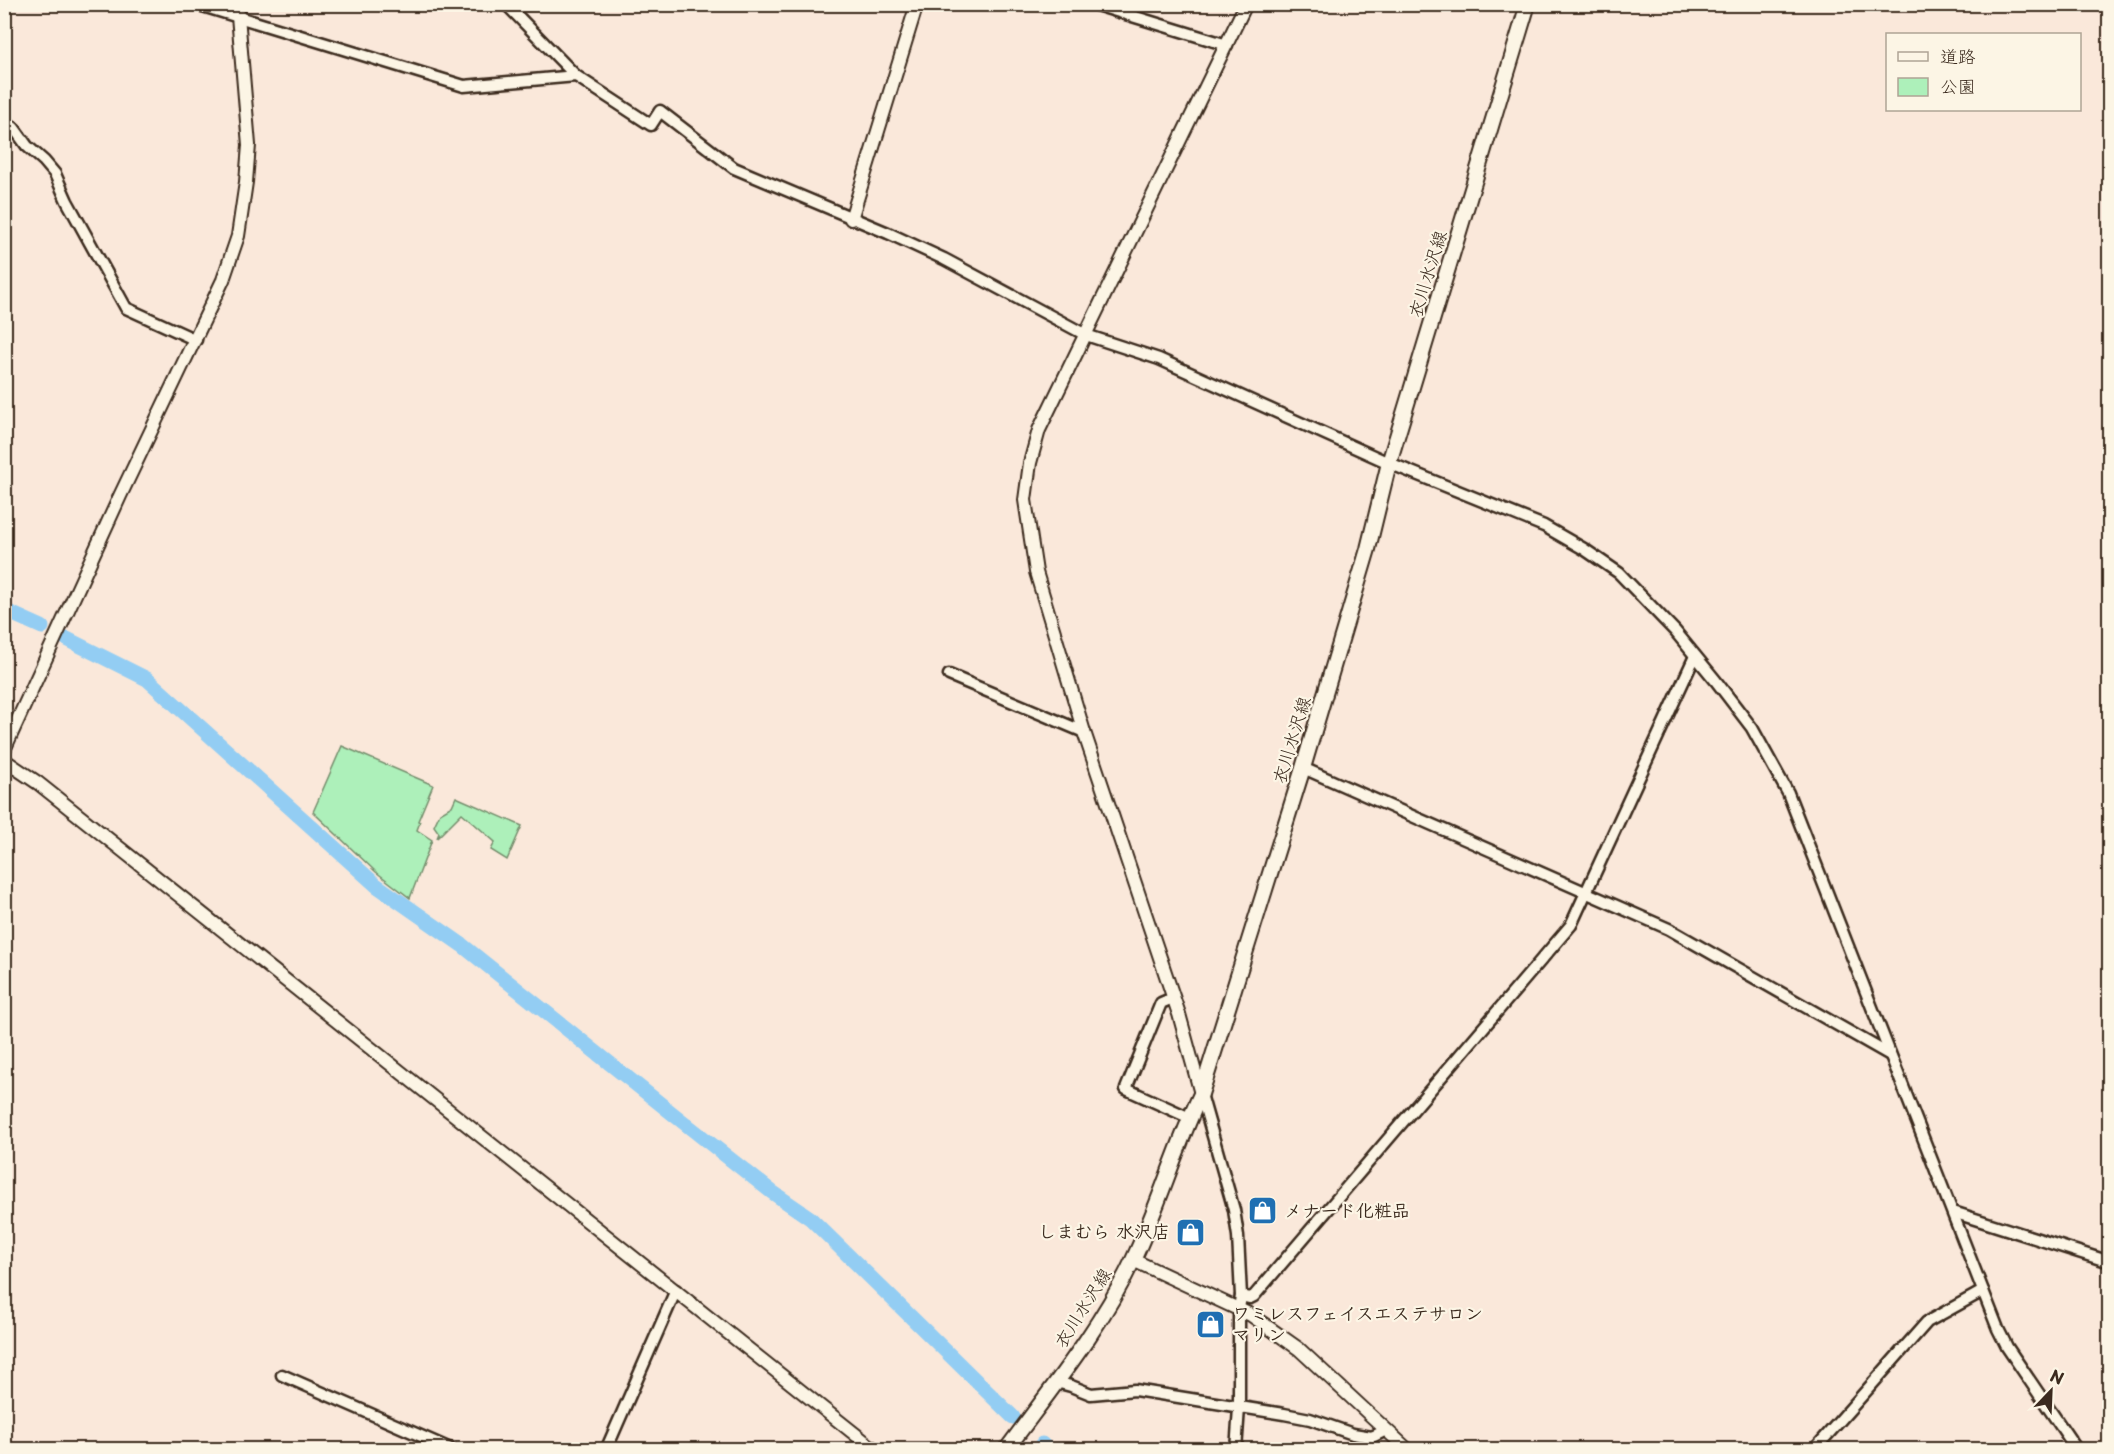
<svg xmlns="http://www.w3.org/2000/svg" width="2114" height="1454" font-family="'Playpen Sans','Klee One',sans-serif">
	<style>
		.green { fill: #adf0ba; stroke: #748d6c; stroke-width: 1.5 }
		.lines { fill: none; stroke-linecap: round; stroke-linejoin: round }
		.river { stroke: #93cdf3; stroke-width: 15 }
		.minor-casing { stroke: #3b2a1e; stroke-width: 15 }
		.tertiary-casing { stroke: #3b2a1e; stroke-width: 16 }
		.secondary-casing { stroke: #3b2a1e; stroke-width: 18 }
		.minor { stroke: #fcf5e5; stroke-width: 10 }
		.tertiary { stroke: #fcf5e5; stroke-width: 12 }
		.secondary { stroke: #fcf5e5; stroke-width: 14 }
		.labels { text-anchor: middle; stroke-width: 4.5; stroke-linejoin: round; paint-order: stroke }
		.street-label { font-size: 18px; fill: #3b2a1e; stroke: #fcf5e5 }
		.poi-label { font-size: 18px; font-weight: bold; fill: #3b2a1e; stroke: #fcf5e5; text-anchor: start }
	</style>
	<rect width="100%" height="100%" fill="#fae8da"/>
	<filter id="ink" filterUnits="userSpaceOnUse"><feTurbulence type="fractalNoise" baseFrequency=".0167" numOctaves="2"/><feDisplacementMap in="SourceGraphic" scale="12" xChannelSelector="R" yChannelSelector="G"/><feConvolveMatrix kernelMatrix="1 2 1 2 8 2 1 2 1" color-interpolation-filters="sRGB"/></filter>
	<g filter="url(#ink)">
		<g class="green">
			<polygon points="342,746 433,785 418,821 420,822 417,830 432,840 410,898 376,872 313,812"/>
			<polygon points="456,797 522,826 507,860 491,850 495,842 462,813 437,838 439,833 434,826 440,813 452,806"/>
		</g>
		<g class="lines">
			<g class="river">
				<polyline points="4,610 42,627"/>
				<polyline points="67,639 147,679 376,885 462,945 673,1114 772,1192 810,1218 1013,1417"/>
				<polyline points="1042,1444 1048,1450"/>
			</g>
			<defs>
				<g id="minor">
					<polyline points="196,4 464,86 576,76"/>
					<polyline points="506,4 576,76 651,125 660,111 734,168 888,233 944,259 1086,335 1159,359 1389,463 1544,526 1584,549 1619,573 1675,631 1716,681 1752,728 1788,793 1998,1329 2007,1347 2077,1450"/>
					<polyline points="1093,4 1227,45"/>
					<polyline points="4,120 14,128 27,146 44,161 55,174 67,201 126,308 196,340"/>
					<polyline points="949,675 1084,732"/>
					<polyline points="1303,768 1669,929 1890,1055"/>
					<polyline points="1173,998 1161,1003 1126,1089 1190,1118"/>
					<polyline points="1201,1094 1234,1210 1238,1236 1241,1296 1239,1309 1239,1408 1236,1450"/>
					<polyline points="1953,1212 2110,1262"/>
					<polyline points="1241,1296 1250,1298 1254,1296 1571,925 1695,656"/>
					<polyline points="282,1375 453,1450"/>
					<polyline points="1056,1382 1071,1386 1091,1394 1135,1390 1284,1414 1310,1419 1353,1434 1372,1437 1386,1430"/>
					<polyline points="606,1450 676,1290"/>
					<polyline points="1814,1450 1927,1322 1983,1291"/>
				</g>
				<g id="tertiary">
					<polyline points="851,219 917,4"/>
					<polyline points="4,750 120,496 223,280 238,236 246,182 249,145 237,4"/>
					<polyline points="4,760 38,783 875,1450"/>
					<polyline points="1201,1094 1179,1014 1084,732 1036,572 1025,500 1030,463 1039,430 1246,4"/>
					<polyline points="1133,1260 1251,1315 1299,1349 1408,1450"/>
				</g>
				<path id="secondary" d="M 1006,1450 C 1051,1389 1101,1328 1133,1260 C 1159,1206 1175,1148 1201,1094 L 1303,768 L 1368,549 L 1389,463 L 1528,4"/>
			</defs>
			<use href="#minor" class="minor-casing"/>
			<use href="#tertiary" class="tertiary-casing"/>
			<use href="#secondary" class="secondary-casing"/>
			<use href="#minor" class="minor"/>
			<use href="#tertiary" class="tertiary"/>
			<use href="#secondary" class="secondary"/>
		</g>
	</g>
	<defs>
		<symbol id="shop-square" viewBox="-11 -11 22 22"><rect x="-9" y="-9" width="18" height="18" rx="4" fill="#1f6fb2" stroke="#fcf5e5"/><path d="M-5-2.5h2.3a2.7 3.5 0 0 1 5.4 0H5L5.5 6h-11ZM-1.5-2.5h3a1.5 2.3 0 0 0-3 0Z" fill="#fff"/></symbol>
	</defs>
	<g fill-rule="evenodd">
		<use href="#shop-square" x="1246" y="1194" width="33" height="33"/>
		<use href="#shop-square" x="1174" y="1216" width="33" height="33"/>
		<use href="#shop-square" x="1194" y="1308" width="33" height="33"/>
	</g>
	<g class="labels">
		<g class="street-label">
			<text transform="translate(1428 274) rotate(-73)" y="6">衣川水沢線</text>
			<text transform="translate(1292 740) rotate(-73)" y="6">衣川水沢線</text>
			<text transform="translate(1083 1308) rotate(-58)" y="6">衣川水沢線</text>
		</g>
		<g class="poi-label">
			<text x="1284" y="1217">メナード化粧品</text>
			<text x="1170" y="1238" text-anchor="end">しまむら 水沢店</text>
			<text x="1232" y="1320">ワミレスフェイスエステサロン<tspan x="1232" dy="21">マリン</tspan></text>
		</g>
	</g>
	<rect width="2114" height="1454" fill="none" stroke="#fcf5e5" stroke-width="24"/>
	<rect x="12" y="12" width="2090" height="1430" fill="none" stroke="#3b2a1e" stroke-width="2" filter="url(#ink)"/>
	<rect x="1886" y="33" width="195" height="78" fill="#fcf5e5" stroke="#afa495" stroke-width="1.5"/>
	<rect x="1898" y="52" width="30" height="9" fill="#fcf5e5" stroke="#afa495" stroke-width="1.5"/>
	<text x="1940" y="63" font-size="18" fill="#3b2a1e">道路</text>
	<rect x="1898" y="78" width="30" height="18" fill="#adf0ba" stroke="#afa495" stroke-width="1.5"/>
	<text x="1940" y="93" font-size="18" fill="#3b2a1e">公園</text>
	<g transform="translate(2051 1391) rotate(23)" stroke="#fcf5e5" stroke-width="4.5" paint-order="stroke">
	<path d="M0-4.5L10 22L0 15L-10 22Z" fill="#3b2a1e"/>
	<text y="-9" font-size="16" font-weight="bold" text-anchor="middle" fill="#3b2a1e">N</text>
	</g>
</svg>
